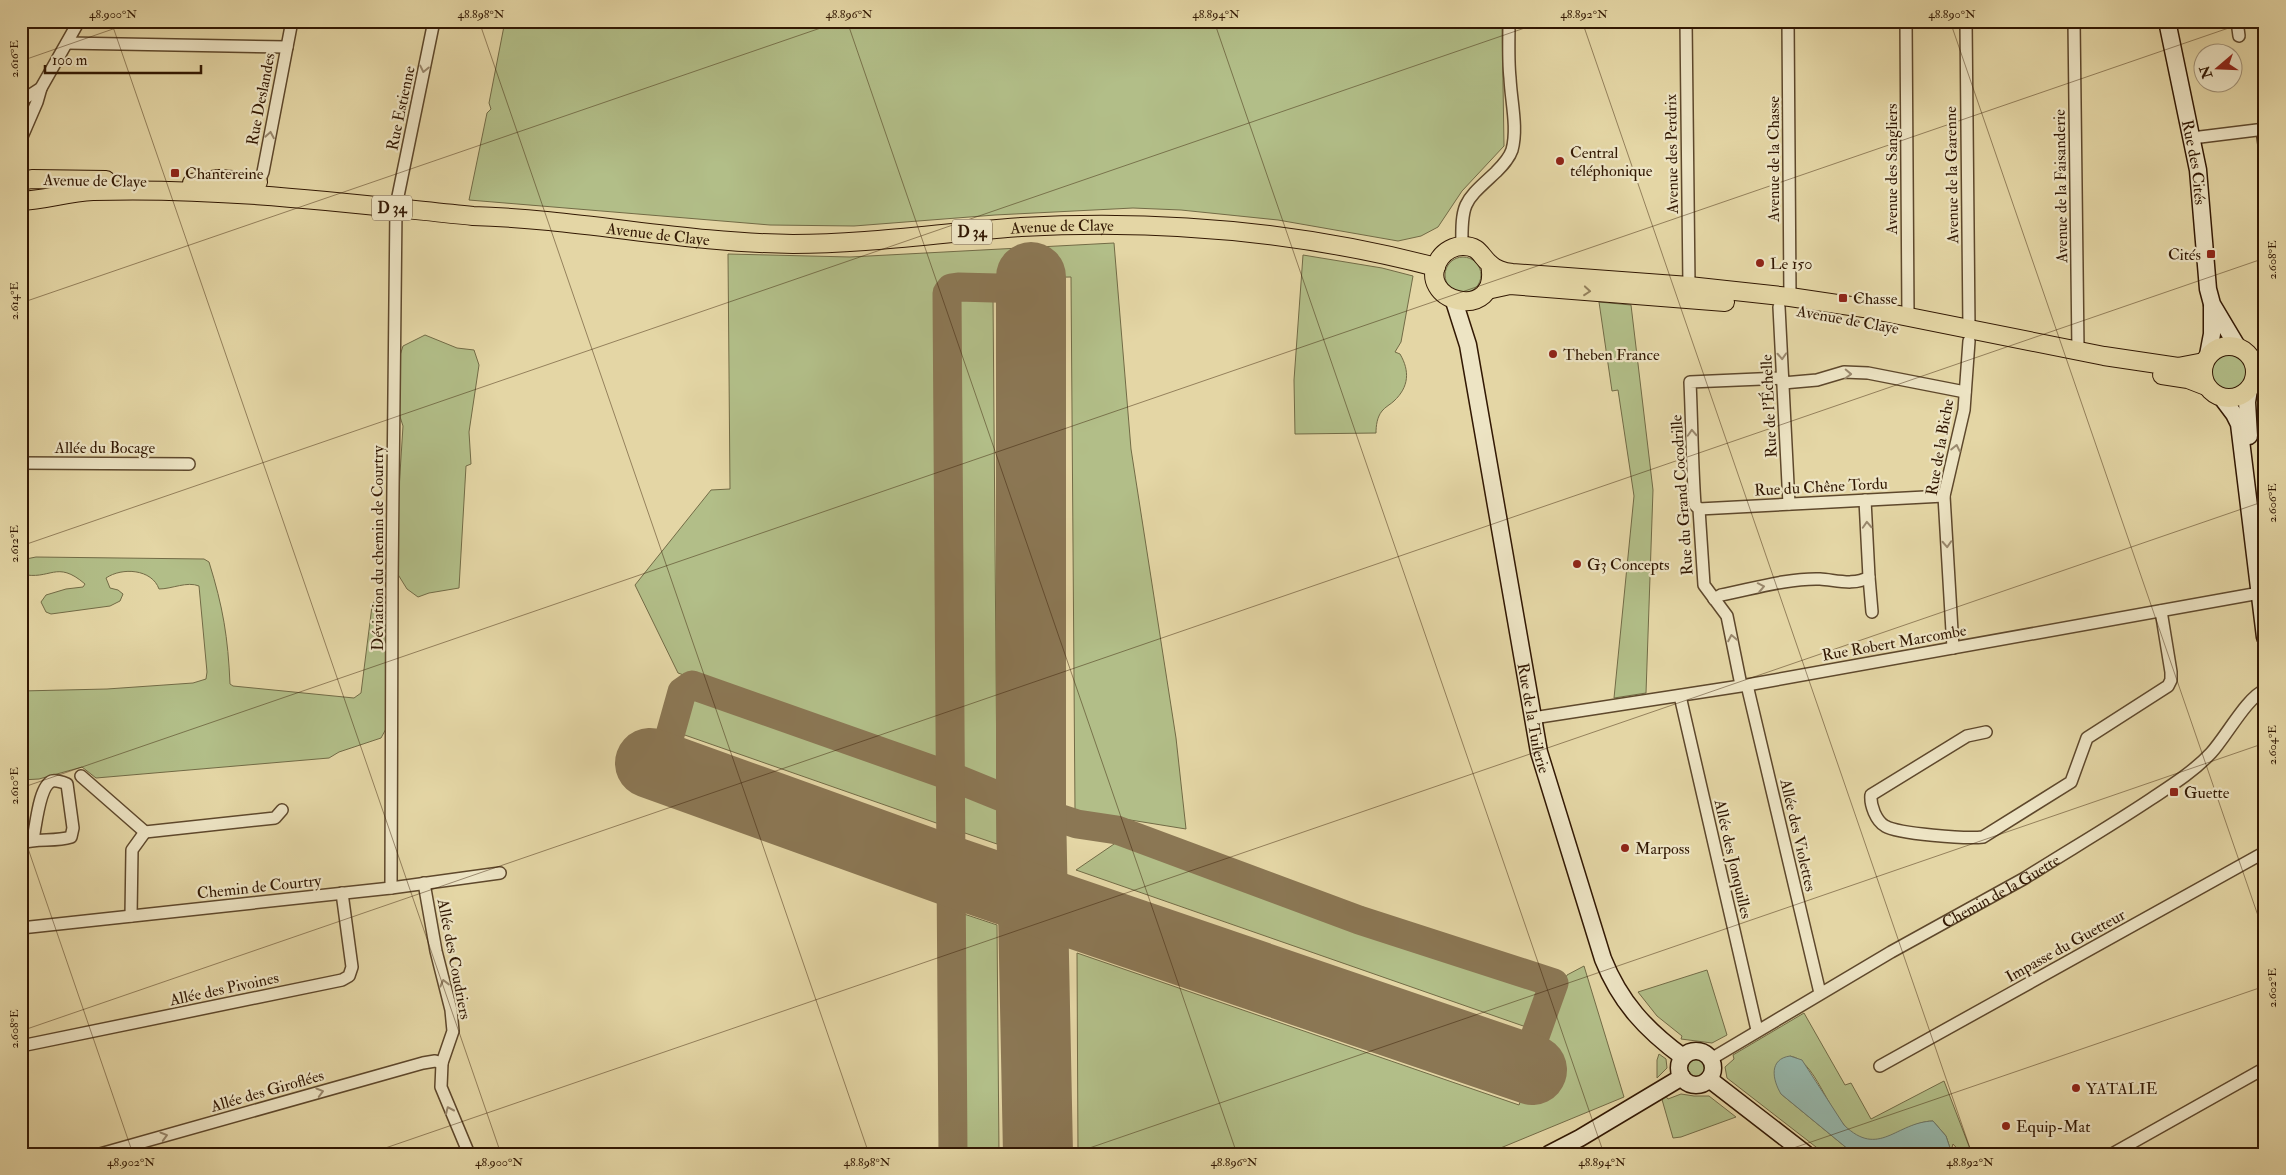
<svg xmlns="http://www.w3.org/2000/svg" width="2286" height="1175" font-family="'IM FELL Double Pica',serif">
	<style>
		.green { fill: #b2be88; stroke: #726b46 }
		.water { fill: #96b8ad; stroke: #6e7869 }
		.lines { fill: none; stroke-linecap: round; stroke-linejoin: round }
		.taxiway { stroke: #8b7754; stroke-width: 29 }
		.runway { stroke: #8b7754; stroke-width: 70 }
		.street-casing { stroke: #5e482c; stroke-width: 14 }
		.secondary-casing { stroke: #321803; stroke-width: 19 }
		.primary-casing { stroke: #321803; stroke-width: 20 }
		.street { stroke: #ede4c4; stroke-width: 11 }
		.secondary { stroke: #ede4c4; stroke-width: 16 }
		.primary { stroke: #e4d6a5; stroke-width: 18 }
		.oneway { stroke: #99886d }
		.oneway2 { stroke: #94805c }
		.ticks { fill: none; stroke: #321803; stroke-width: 1; stroke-opacity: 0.45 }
		.poi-dot { fill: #8f2418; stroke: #ede4c4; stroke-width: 2 }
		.labels { text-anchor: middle; stroke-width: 4.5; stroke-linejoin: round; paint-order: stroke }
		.shield { fill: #ede4c4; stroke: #6a553d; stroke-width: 1 }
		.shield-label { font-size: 15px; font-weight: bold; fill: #321803 }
		.street-label { font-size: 16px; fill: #321803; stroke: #ede4c4 }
		.poi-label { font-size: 16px; fill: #321803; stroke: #ede4c4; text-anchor: start }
		.neatline { fill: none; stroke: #321803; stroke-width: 2 }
		.ticks-label { font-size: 12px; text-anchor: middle; fill: #321803 }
	</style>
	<rect width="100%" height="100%" fill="#e4d6a5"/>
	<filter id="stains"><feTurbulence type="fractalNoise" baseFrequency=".004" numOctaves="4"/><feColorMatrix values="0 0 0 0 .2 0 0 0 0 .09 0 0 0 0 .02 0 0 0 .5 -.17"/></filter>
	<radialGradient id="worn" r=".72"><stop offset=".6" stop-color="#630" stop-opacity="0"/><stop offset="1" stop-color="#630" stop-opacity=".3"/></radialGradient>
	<g class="green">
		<polygon points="505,21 1502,21 1504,146 1462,191 1438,227 1421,236 1398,241 1278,220 1181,210 1133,208 995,215 854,226 770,225 469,200 487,113 491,109 489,103"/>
		<polygon points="1114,243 1131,449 1176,738 1186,829 1075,811 1071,277 954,279 945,280 937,298 944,766 678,673 635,585 711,490 730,489 728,254 850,257"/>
		<path d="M 1303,255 L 1382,268 L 1413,276 L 1401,342 L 1395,352 L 1400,354 C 1410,371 1409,387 1394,401 C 1391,404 1385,407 1382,411 C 1377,417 1376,426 1376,433 L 1295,434 L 1294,380 Z"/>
		<circle cx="1463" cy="275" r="18"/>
		<polygon points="993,297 997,786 959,771 955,298"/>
		<polygon points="1599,302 1631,305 1653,490 1646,693 1614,698 1634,496 1618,390 1612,391"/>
		<polygon points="425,335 457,348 474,350 479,365 469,432 471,464 466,466 459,588 429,593 418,597 407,589 394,568 403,426 394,398 394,374 403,346"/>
		<circle cx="2228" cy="372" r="20"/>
		<path d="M 36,557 L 204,559 L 209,562 C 223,607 228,637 230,684 L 233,686 L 354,698 L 361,693 L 372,606 L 377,596 L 382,598 L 387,612 L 387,727 L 381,738 L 339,752 L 329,758 L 96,778 L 82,767 L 39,779 L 21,780 L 21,691 L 107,689 L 193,683 L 206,679 L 207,672 L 199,586 C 187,581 172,589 159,589 C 152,569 122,567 106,578 L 110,588 L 118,590 L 123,594 L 120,601 L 110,606 L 51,614 L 46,612 L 41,602 L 46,595 L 66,589 L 83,587 L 85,584 C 56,559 51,581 21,574 L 21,560 Z"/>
		<polygon points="691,695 941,781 942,825 679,733"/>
		<polygon points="959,786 997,803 997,844 959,831"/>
		<polygon points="1117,842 1541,990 1529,1028 1076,870"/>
		<polygon points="961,913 997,925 999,1154 963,1154"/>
		<polygon points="1077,953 1519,1105 1567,975 1584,966 1624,1097 1486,1154 1078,1154"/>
		<polygon points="1707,970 1727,1035 1712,1043 1681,1039 1682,1036 1657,1016 1638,992"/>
		<path d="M 1804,1013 L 1845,1085 L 1851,1083 L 1871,1119 L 1944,1081 L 1972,1154 L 1962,1154 L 1953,1144 L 1951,1151 L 1946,1136 L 1933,1121 C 1911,1121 1886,1144 1867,1140 C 1831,1134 1820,1060 1790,1056 L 1781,1094 L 1854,1154 L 1825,1154 L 1727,1078 L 1725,1067 L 1734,1059 L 1733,1055 Z"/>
		<polygon points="1659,1054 1666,1059 1667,1068 1657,1078 1657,1060"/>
		<circle cx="1696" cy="1068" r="9"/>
		<polygon points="1664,1094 1668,1099 1681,1094 1694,1096 1709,1096 1736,1117 1681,1137 1673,1138 1661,1096"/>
	</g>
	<path class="water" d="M 1790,1056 L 1802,1060 L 1844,1125 C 1879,1159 1896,1122 1933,1121 L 1946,1136 L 1952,1154 L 1854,1154 L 1781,1094 C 1772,1079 1769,1059 1790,1056 Z"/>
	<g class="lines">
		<g class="taxiway">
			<polyline points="661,767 682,692 692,685 950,776 1031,809 1077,824 1117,830 1359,920 1554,983 1524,1067"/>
			<polyline points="953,1154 947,293 951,288 958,287 1032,289"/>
		</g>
		<g class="runway">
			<polyline points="1031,277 1031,809 1038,1154"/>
			<polyline points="650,763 950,871 1532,1070"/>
		</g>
		<defs>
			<g id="street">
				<polyline points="1686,21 1689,286"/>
				<polyline points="1788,21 1790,297"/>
				<polyline points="1906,21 1908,317"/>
				<polyline points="1966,21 1969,329"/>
				<polyline points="2074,21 2078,351"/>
				<polyline points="2237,21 2239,36"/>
				<polyline points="67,43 287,47"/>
				<polyline points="21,101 41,88 79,21"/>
				<polyline points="2262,129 2265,152"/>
				<polyline points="2192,138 2265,129"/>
				<polyline points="21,139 37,102 41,88"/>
				<polyline points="259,182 263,172 292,21"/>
				<polyline points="397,201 434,21"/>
				<polyline points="2265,225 2265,232"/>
				<path d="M 1462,246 C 1461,201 1465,201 1496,172 C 1502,166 1509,159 1512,150 C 1518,128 1511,101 1510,78 C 1508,60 1509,40 1509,21"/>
				<polyline points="1779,307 1789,504"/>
				<polyline points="1783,383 1817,380 1844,372 1868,373 1965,392"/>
				<polyline points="21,463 189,464"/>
				<polyline points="1699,509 1944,496"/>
				<polyline points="1869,577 1872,612"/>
				<path d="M 1714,599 L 1721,595 C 1752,589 1788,578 1820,579 C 1836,580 1854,586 1869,577 L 1865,500"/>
				<polyline points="1953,648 1944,496 1964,410 1969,341"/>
				<path d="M 1741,685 L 1727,616 L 1704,585 L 1699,509 L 1695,505 C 1692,464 1692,424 1690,382 L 1783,378"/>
				<polyline points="1747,685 1820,993"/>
				<polyline points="1680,696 1757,1030"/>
				<polyline points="1533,718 1747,685 2265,592"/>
				<path d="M 1986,732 L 1967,736 L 1871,795 C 1870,805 1876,821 1885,826 C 1898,834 1967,839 1983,837 L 2071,782 L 2087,738 L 2168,686 L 2171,680 L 2171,672 L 2161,611"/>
				<polyline points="81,776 145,832"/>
				<polyline points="145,832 275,818 282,810"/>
				<path d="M 21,843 C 38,838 55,842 71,837 L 73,828 L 67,784 C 62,782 57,780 52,781 C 39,786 36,826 33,839"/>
				<polyline points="424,883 436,951 451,1010 453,1031 442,1063 441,1087 469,1154"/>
				<polyline points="391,888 392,581 396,208"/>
				<polyline points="131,916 132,850 145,832"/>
				<polyline points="21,928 391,888 500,873"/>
				<polyline points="21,1046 342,980 349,976 352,967 342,893"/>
				<path id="s1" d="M 1711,1059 L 1891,952 L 2025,878 C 2066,852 2109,827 2151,799 C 2172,785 2193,772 2211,753 C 2226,737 2247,697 2265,690"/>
				<polyline points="1880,1066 2265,852"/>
				<polyline points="100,1154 423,1063 435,1061 442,1063"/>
				<polyline points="2112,1154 2265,1068"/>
			</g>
			<g id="secondary">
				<path id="s2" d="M 2167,21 L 2198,170 L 2208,289 L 2212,304 L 2237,346"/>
				<path id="s3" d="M 1454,301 L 1468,345 L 1539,752 L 1603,959 C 1620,1002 1646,1030 1683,1057"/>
				<polyline points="2208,355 2212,334 2212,306"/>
				<polyline points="2222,398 2234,414 2239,424 2265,637"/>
				<polyline points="2249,436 2247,402 2249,389"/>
				<circle cx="1696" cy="1068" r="17"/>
				<polyline points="1709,1079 1806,1154"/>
				<polyline points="1549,1154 1580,1138 1682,1077"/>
			</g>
			<g id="primary">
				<polyline points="21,181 32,179 106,180"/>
				<polyline points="192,183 219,179 258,182"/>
				<path id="s4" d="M 21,201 C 45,200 68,192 93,191 C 220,187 346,203 473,216 C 580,219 685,243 793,244 C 869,244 945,232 1021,227 C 1160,219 1301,232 1436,267"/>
				<path d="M 1490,264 C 1502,325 1411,302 1440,258 C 1445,251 1454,246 1463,246 C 1480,246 1480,256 1490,264 C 1495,269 1505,272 1512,273 L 1689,286 L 1790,297 L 1864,308 L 2104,356 L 2178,367 L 2204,362"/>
				<polyline points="1487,290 1510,285 1725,302"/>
				<circle cx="2229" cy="372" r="26"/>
				<polyline points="2162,375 2188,379 2206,386"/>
			</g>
		</defs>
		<use href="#street" class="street-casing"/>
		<use href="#secondary" class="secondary-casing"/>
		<use href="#primary" class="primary-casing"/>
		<use href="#street" class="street"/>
		<use href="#secondary" class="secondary"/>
		<use href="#primary" class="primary"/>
	</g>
	<defs><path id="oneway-chevron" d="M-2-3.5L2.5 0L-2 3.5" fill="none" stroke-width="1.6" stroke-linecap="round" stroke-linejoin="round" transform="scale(1.25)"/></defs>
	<g class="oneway">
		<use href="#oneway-chevron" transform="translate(424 69) rotate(102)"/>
		<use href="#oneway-chevron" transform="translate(270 135) rotate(-80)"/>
		<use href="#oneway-chevron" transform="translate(1782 356) rotate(87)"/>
		<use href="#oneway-chevron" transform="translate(1848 374) rotate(2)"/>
		<use href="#oneway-chevron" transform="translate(1692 433) rotate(-93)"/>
		<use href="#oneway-chevron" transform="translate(1956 448) rotate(-78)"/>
		<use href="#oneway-chevron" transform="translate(1867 525) rotate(-93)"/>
		<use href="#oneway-chevron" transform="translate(1947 544) rotate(87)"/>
		<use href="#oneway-chevron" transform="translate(1761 587) rotate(-11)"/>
		<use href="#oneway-chevron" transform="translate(1732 638) rotate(-101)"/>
		<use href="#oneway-chevron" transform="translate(444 983) rotate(-104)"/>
		<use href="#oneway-chevron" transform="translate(320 1092) rotate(-16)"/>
		<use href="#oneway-chevron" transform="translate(449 1110) rotate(-114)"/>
		<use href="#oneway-chevron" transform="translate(164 1136) rotate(-16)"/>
	</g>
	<use class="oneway2" href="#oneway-chevron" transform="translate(1587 291) rotate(5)"/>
	<path class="ticks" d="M 111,21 L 501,1154M 479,21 L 869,1154M 847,21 L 1237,1154M 1214,21 L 1604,1154M 1582,21 L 1972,1154M 1950,21 L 2265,936M 21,61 L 136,21M 21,303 L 841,21M 21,546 L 1545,21M 21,788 L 2249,21M 21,828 L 133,1154M 21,1031 L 2265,258M 368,1154 L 2265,501M 1072,1154 L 2265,743M 1776,1154 L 2265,986"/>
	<g class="poi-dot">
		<circle cx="1560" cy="161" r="5"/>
		<rect x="170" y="168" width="10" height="10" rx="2.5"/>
		<rect x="2206" y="249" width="10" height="10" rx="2.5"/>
		<circle cx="1760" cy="263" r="5"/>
		<rect x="1838" y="293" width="10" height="10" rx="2.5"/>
		<circle cx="1553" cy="354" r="5"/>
		<circle cx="1577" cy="564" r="5"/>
		<rect x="2169" y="787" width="10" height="10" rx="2.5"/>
		<circle cx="1625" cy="848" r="5"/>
		<circle cx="2076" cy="1088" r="5"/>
		<circle cx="2006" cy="1126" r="5"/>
	</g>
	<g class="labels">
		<g class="shield">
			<rect x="372" y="195.5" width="40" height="25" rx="4"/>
			<rect x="952" y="219.5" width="40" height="25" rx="4"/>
		</g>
		<g class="shield-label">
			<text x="392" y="213">D 34</text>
			<text x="972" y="237">D 34</text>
		</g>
		<g class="street-label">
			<text transform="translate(260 99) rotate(-79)" y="6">Rue Deslandes</text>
			<text transform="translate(400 108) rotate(-78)" y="6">Rue Estienne</text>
			<text transform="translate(1671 154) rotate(-91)" y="6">Avenue des Perdrix</text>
			<text transform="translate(1773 159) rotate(-90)" y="6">Avenue de la Chasse</text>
			<text dy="6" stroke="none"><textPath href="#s2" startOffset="144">Rue des Cités</textPath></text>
			<text transform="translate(1891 169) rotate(-90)" y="6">Avenue des Sangliers</text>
			<text transform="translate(1951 175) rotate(-91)" y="6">Avenue de la Garenne</text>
			<text transform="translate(95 180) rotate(1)" y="6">Avenue de Claye</text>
			<text transform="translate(2060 186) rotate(-91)" y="6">Avenue de la Faisanderie</text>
			<text dy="6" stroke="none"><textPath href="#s4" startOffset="1045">Avenue de Claye</textPath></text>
			<text dy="6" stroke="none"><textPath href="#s4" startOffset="640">Avenue de Claye</textPath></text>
			<text transform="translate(1848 319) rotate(10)" y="6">Avenue de Claye</text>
			<text transform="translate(1768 406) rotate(-93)" y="6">Rue de l'Échelle</text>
			<text x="105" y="453">Allée du Bocage</text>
			<text transform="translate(1939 447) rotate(-80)" y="6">Rue de la Biche</text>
			<text transform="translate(1821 486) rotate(-3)" y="6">Rue du Chêne Tordu</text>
			<text transform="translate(1681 495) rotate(-94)" y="6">Rue du Grand Cocodrille</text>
			<text transform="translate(377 548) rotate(-90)" y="6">Déviation du chemin de Courtry</text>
			<text transform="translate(1894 642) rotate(-10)" y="6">Rue Robert Marcombe</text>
			<text dy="6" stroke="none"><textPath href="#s3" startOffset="425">Rue de la Tuilerie</textPath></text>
			<text transform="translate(1799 835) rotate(77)" y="6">Allée des Violettes</text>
			<text transform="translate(1734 859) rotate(77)" y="6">Allée des Jonquilles</text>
			<text transform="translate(259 886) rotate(-6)" y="6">Chemin de Courtry</text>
			<text dy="6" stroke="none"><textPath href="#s1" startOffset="335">Chemin de la Guette</textPath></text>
			<text transform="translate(2065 945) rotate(-29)" y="6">Impasse du Guetteur</text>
			<text transform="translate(455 959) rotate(79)" y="6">Allée des Coudriers</text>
			<text transform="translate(224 988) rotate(-12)" y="6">Allée des Pivoines</text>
			<text transform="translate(267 1090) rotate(-16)" y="6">Allée des Giroflées</text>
		</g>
		<g class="poi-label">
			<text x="1570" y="158">Central<tspan x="1570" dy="18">téléphonique</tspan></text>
			<text x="185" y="179">Chantereine</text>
			<text x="2201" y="260" text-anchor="end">Cités</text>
			<text x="1770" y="269">Le 150</text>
			<text x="1853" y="304">Chasse</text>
			<text x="1563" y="360">Theben France</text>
			<text x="1587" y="570">G3 Concepts</text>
			<text x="2184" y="798">Guette</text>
			<text x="1635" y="854">Marposs</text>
			<text x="2086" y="1094">YATALIE</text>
			<text x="2016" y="1132">Equip-Mat</text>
		</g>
	</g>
	<rect width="2286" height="1175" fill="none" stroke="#e4d6a5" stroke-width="55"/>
	<g transform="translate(2218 68) rotate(251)"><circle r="24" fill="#ede4c4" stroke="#a29277"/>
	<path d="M0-4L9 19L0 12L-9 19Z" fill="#8f2418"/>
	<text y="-8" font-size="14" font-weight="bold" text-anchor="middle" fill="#321803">N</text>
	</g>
	<path d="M45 65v8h156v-8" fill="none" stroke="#321803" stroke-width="2.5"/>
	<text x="52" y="65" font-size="15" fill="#321803" stroke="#ede4c4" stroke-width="4" paint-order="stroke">100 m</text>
	<rect x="28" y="28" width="2230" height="1120" class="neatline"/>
	<g class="ticks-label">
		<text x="113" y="18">48.900°N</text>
		<text x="481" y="18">48.898°N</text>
		<text x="849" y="18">48.896°N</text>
		<text x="1216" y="18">48.894°N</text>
		<text x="1584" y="18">48.892°N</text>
		<text x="1952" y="18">48.890°N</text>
		<text transform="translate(14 59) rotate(-90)" y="4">2.616°E</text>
		<text transform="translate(2272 260) rotate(-90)" y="4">2.608°E</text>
		<text transform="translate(14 301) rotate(-90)" y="4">2.614°E</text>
		<text transform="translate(2272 503) rotate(-90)" y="4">2.606°E</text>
		<text transform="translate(14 544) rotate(-90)" y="4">2.612°E</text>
		<text transform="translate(2272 745) rotate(-90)" y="4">2.604°E</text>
		<text transform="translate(14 786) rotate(-90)" y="4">2.610°E</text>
		<text transform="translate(2272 988) rotate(-90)" y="4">2.602°E</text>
		<text transform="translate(14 1029) rotate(-90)" y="4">2.608°E</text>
		<text x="131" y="1166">48.902°N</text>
		<text x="499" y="1166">48.900°N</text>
		<text x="867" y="1166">48.898°N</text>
		<text x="1234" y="1166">48.896°N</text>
		<text x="1602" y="1166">48.894°N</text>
		<text x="1970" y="1166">48.892°N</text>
	</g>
	<rect width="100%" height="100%" filter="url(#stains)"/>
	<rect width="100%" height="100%" fill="url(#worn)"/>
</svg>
